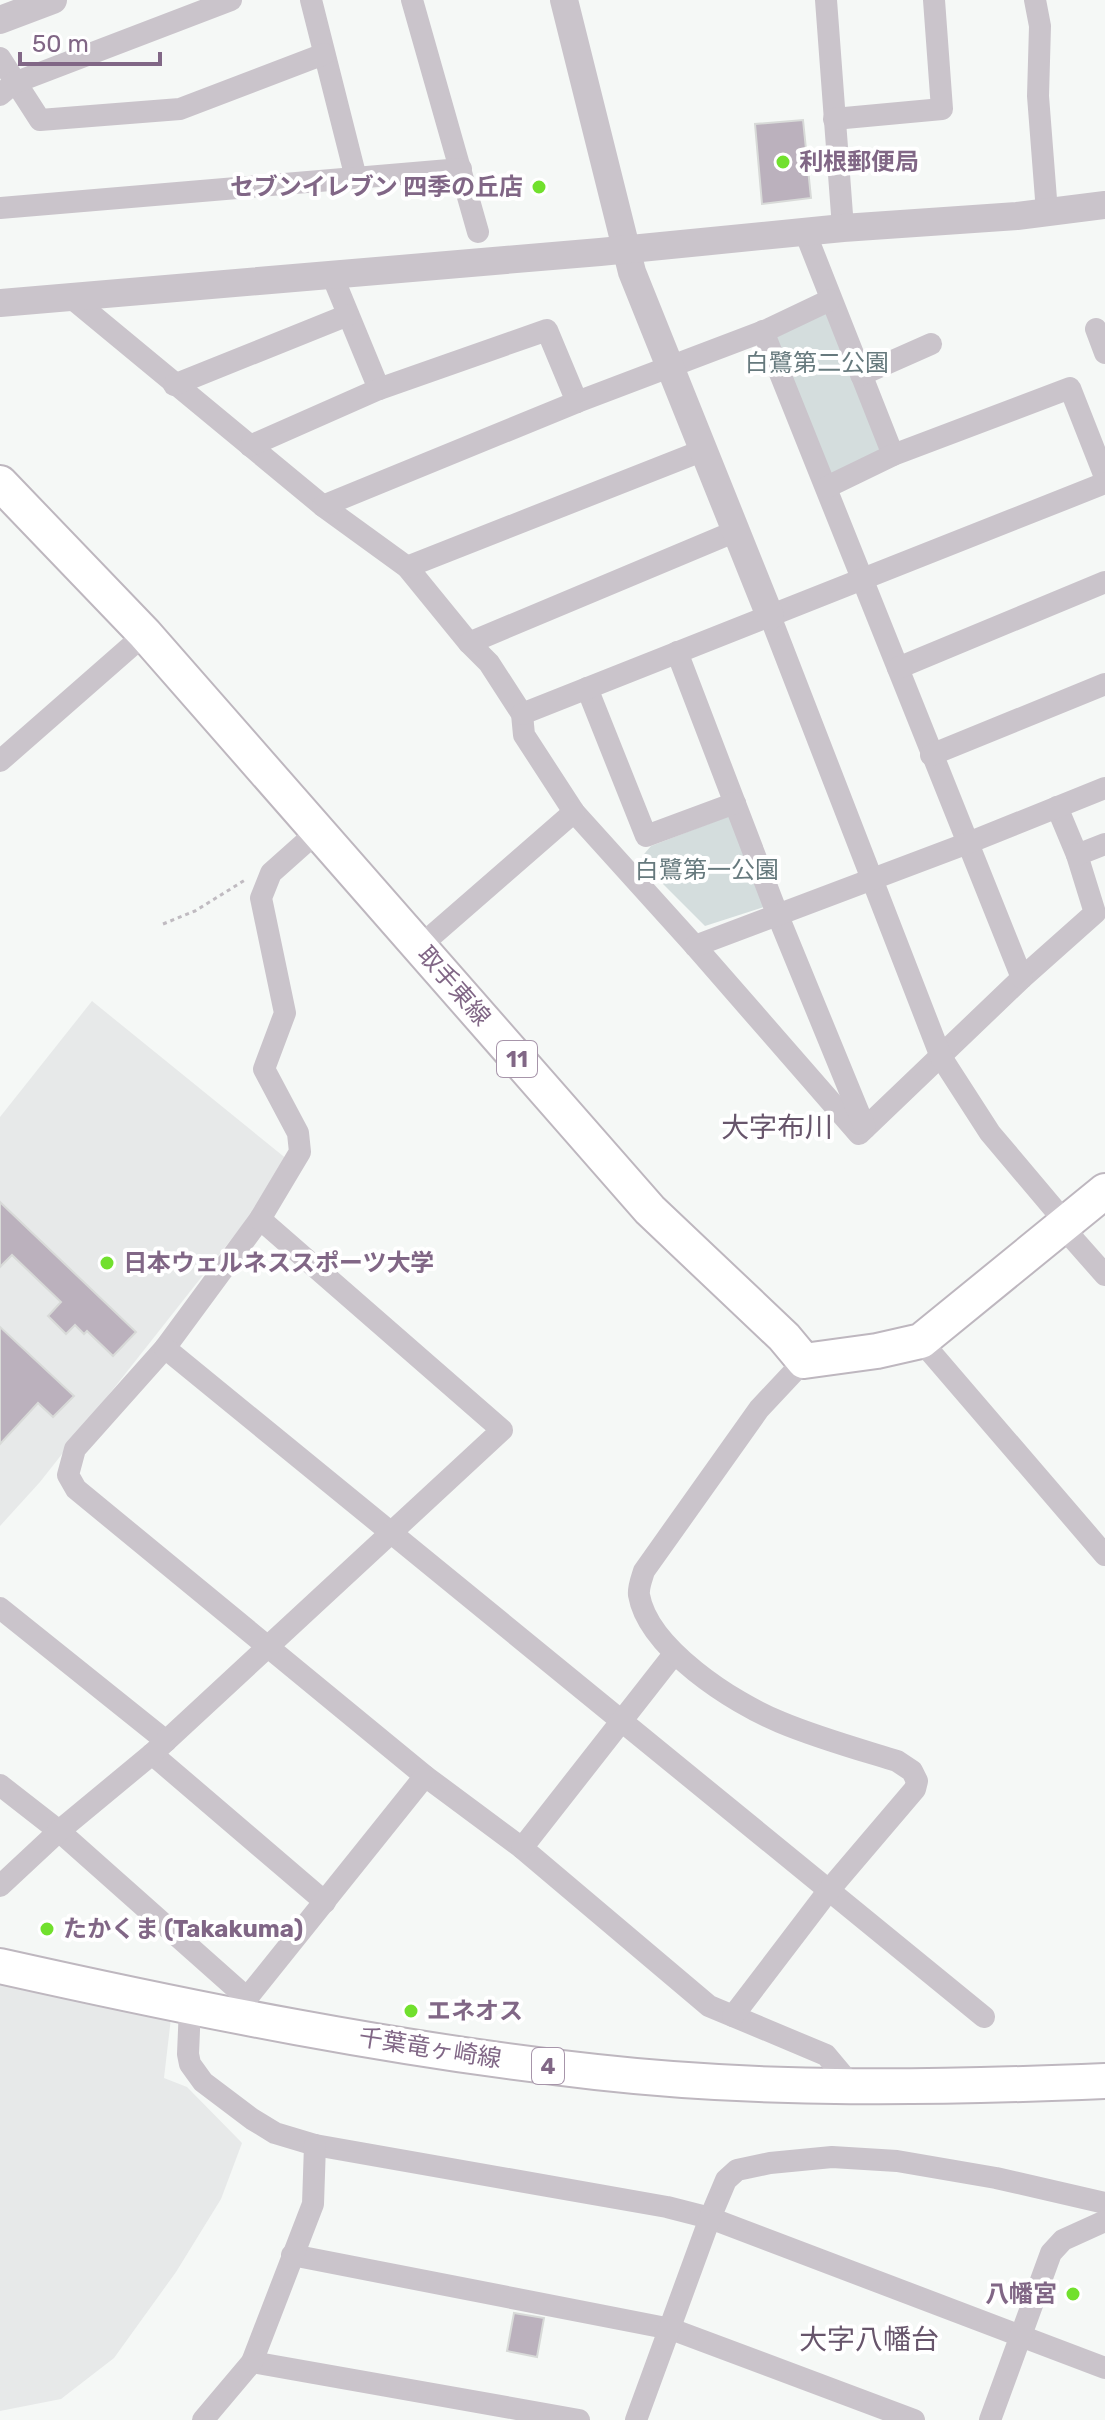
<svg xmlns="http://www.w3.org/2000/svg" width="1105" height="2420" font-family="Rubik,'Noto Sans JP',sans-serif">
	<style>
		.built { fill: #e7e9e9 }
		.green { fill: #d4dddd }
		.building { fill: #bbb1bd; stroke: #d8dad8; stroke-width: 2 }
		.lines { fill: none; stroke-linecap: round; stroke-linejoin: round }
		.primary-casing { stroke: #beb7bf; stroke-width: 38 }
		.path { stroke: #c0bbc1; stroke-width: 3; stroke-dasharray: 4 4; stroke-linecap: butt }
		.minor { stroke: #cac4cb; stroke-width: 22 }
		.tertiary { stroke: #cac4cb; stroke-width: 28 }
		.primary { stroke: #fff; stroke-width: 34 }
		.poi-dot { fill: #71e02d; stroke: #fff; stroke-width: 3 }
		.labels { text-anchor: middle; stroke-width: 8; stroke-linejoin: round; paint-order: stroke }
		.shield { fill: #fff; stroke: #a795aa; stroke-width: 2 }
		.shield-label { font-size: 22px; font-weight: bold; fill: #816786 }
		.poi-label { font-size: 24px; font-weight: bold; fill: #816786; stroke: #fff; text-anchor: start }
		.park-label { font-size: 24px; fill: #66797d; stroke: #fff }
		.street-label { font-size: 24px; fill: #816786; stroke: #fff }
		.quarter-label { font-size: 28px; fill: #67556b; stroke: #fff }
	</style>
	<rect width="100%" height="100%" fill="#f5f8f6"/>
	<g class="built">
		<polygon points="92,1001 288,1160 263,1199 40,1482 0,1526 0,1117"/>
		<polygon points="0,1980 171,2018 164,2078 187,2087 242,2143 221,2199 176,2272 114,2358 61,2399 0,2411"/>
	</g>
	<g class="green">
		<polygon points="831,309 886,453 829,480 769,329"/>
		<polygon points="729,816 764,907 705,926 639,860 651,846"/>
	</g>
	<g class="building">
		<polygon points="803,120 811,198 762,204 755,124"/>
		<polygon points="0,1202 136,1332 113,1356 87,1331 84,1334 75,1325 66,1334 48,1316 61,1302 12,1255 0,1267"/>
		<polygon points="0,1327 74,1396 53,1417 38,1403 0,1444"/>
		<polygon points="514,2313 544,2318 537,2357 507,2351"/>
	</g>
	<g class="lines">
		<defs>
			<g id="primary">
				<polyline points="0,483 145,634 650,1210 784,1337 804,1361 877,1351 921,1341 1105,1191"/>
				<path d="M 0,1966 C 197,2010 396,2050 596,2072 C 765,2091 936,2088 1105,2081"/>
			</g>
		</defs>
		<use href="#primary" class="primary-casing"/>
		<polyline class="path" points="163,924 195,911 245,880"/>
		<g class="minor">
			<polyline points="311,0 356,178"/>
			<polyline points="412,0 478,232"/>
			<polyline points="826,0 843,228"/>
			<polyline points="1035,0 1040,26 1038,96 1047,212"/>
			<polyline points="0,58 40,120 180,109 324,54"/>
			<polyline points="0,95 14,83 231,0"/>
			<polyline points="834,119 942,109 934,0"/>
			<polyline points="0,208 461,169"/>
			<polyline points="805,232 893,455 1070,388 1105,477"/>
			<polyline points="332,275 379,389"/>
			<polyline points="68,295 323,506 407,567 469,643 489,663 522,714 524,735 574,812 695,946 859,1134 1022,978 1095,913 1077,855 1057,807"/>
			<polyline points="1096,329 1105,353"/>
			<polyline points="763,331 1022,978"/>
			<polyline points="861,375 931,344"/>
			<polyline points="174,385 348,315"/>
			<polyline points="250,446 379,389 547,330 577,402"/>
			<polyline points="827,487 893,455"/>
			<polyline points="323,506 577,402 769,329 830,300"/>
			<polyline points="407,567 704,450"/>
			<polyline points="770,616 941,1057 990,1133 1055,1210 1075,1241 1105,1275"/>
			<polyline points="469,643 736,531"/>
			<polyline points="677,652 778,916 865,1128"/>
			<polyline points="898,668 1105,582"/>
			<polyline points="587,688 646,836 735,803"/>
			<polyline points="522,714 1105,483"/>
			<polyline points="931,755 1105,684"/>
			<polyline points="0,761 145,634"/>
			<polyline points="317,832 271,873 261,898 285,1013 264,1069 298,1133 300,1152 260,1219 165,1348 75,1449 68,1475 76,1489 425,1776 522,1848 709,2006 826,2055 852,2086"/>
			<polyline points="1077,855 1105,844"/>
			<polyline points="695,946 968,843 1105,788"/>
			<polyline points="419,947 574,812"/>
			<polyline points="921,1341 1105,1555"/>
			<polyline points="165,1348 984,2017"/>
			<polyline points="0,1608 166,1741"/>
			<polyline points="152,1754 325,1902"/>
			<polyline points="0,1785 59,1831 247,1998 247,2019"/>
			<polyline points="522,1848 674,1654"/>
			<polyline points="0,1886 59,1831 152,1754 502,1430 260,1219"/>
			<polyline points="247,1998 425,1776"/>
			<polyline points="190,2007 188,2054 190,2064 203,2082 252,2119 275,2133 315,2145 667,2207 710,2218 1105,2368"/>
			<path d="M 733,2016 L 829,1890 L 915,1789 L 917,1781 L 912,1771 L 897,1761 C 858,1749 818,1738 780,1722 C 733,1703 648,1648 639,1595 C 638,1587 642,1578 644,1571 L 759,1409 L 804,1361"/>
			<polyline points="292,2255 671,2329 914,2420"/>
			<polyline points="252,2362 579,2420"/>
			<polyline points="203,2420 252,2362 313,2204 315,2145"/>
			<polyline points="636,2420 710,2218 726,2180 737,2170 770,2163 832,2157 897,2161 996,2178 1105,2203"/>
			<polyline points="990,2420 1051,2253 1063,2240 1105,2221"/>
		</g>
		<g class="tertiary">
			<polyline points="564,0 632,272 770,616"/>
			<polyline points="0,20 53,0"/>
			<polyline points="0,303 600,252 843,228 1017,216 1105,205"/>
		</g>
		<use href="#primary" class="primary"/>
	</g>
	<g class="poi-dot">
		<circle cx="783" cy="162" r="8"/>
		<circle cx="539" cy="187" r="8"/>
		<circle cx="107" cy="1263" r="8"/>
		<circle cx="47" cy="1929" r="8"/>
		<circle cx="411" cy="2011" r="8"/>
		<circle cx="1073" cy="2294" r="8"/>
	</g>
	<g class="labels">
		<g class="shield">
			<rect x="497" y="1041" width="40" height="36" rx="6"/>
			<rect x="532" y="2048" width="32" height="36" rx="6"/>
		</g>
		<g class="shield-label">
			<text x="517" y="1067">11</text>
			<text x="548" y="2074">4</text>
		</g>
		<g class="poi-label">
			<text x="799" y="170">利根郵便局</text>
			<text x="523" y="195" text-anchor="end">セブンイレブン 四季の丘店</text>
			<text x="123" y="1271">日本ウェルネススポーツ大学</text>
			<text x="63" y="1937">たかくま (Takakuma)</text>
			<text x="427" y="2019">エネオス</text>
			<text x="1057" y="2302" text-anchor="end">八幡宮</text>
		</g>
		<g class="park-label">
			<text x="817" y="371">白鷺第二公園</text>
			<text x="707" y="878">白鷺第一公園</text>
		</g>
		<g class="street-label">
			<text transform="translate(454 986) rotate(49)" y="8">取手東線</text>
			<text transform="translate(430 2048) rotate(9)" y="8">千葉竜ヶ崎線</text>
		</g>
		<g class="quarter-label">
			<text x="777" y="1137">大字布川</text>
			<text x="869" y="2349">大字八幡台</text>
		</g>
	</g>
	<path d="M20 52v12h140v-12" fill="none" stroke="#816786" stroke-width="4"/>
	<text x="32" y="52" font-size="24" fill="#816786" stroke="#ffffff" stroke-width="6" paint-order="stroke">50 m</text>
</svg>
